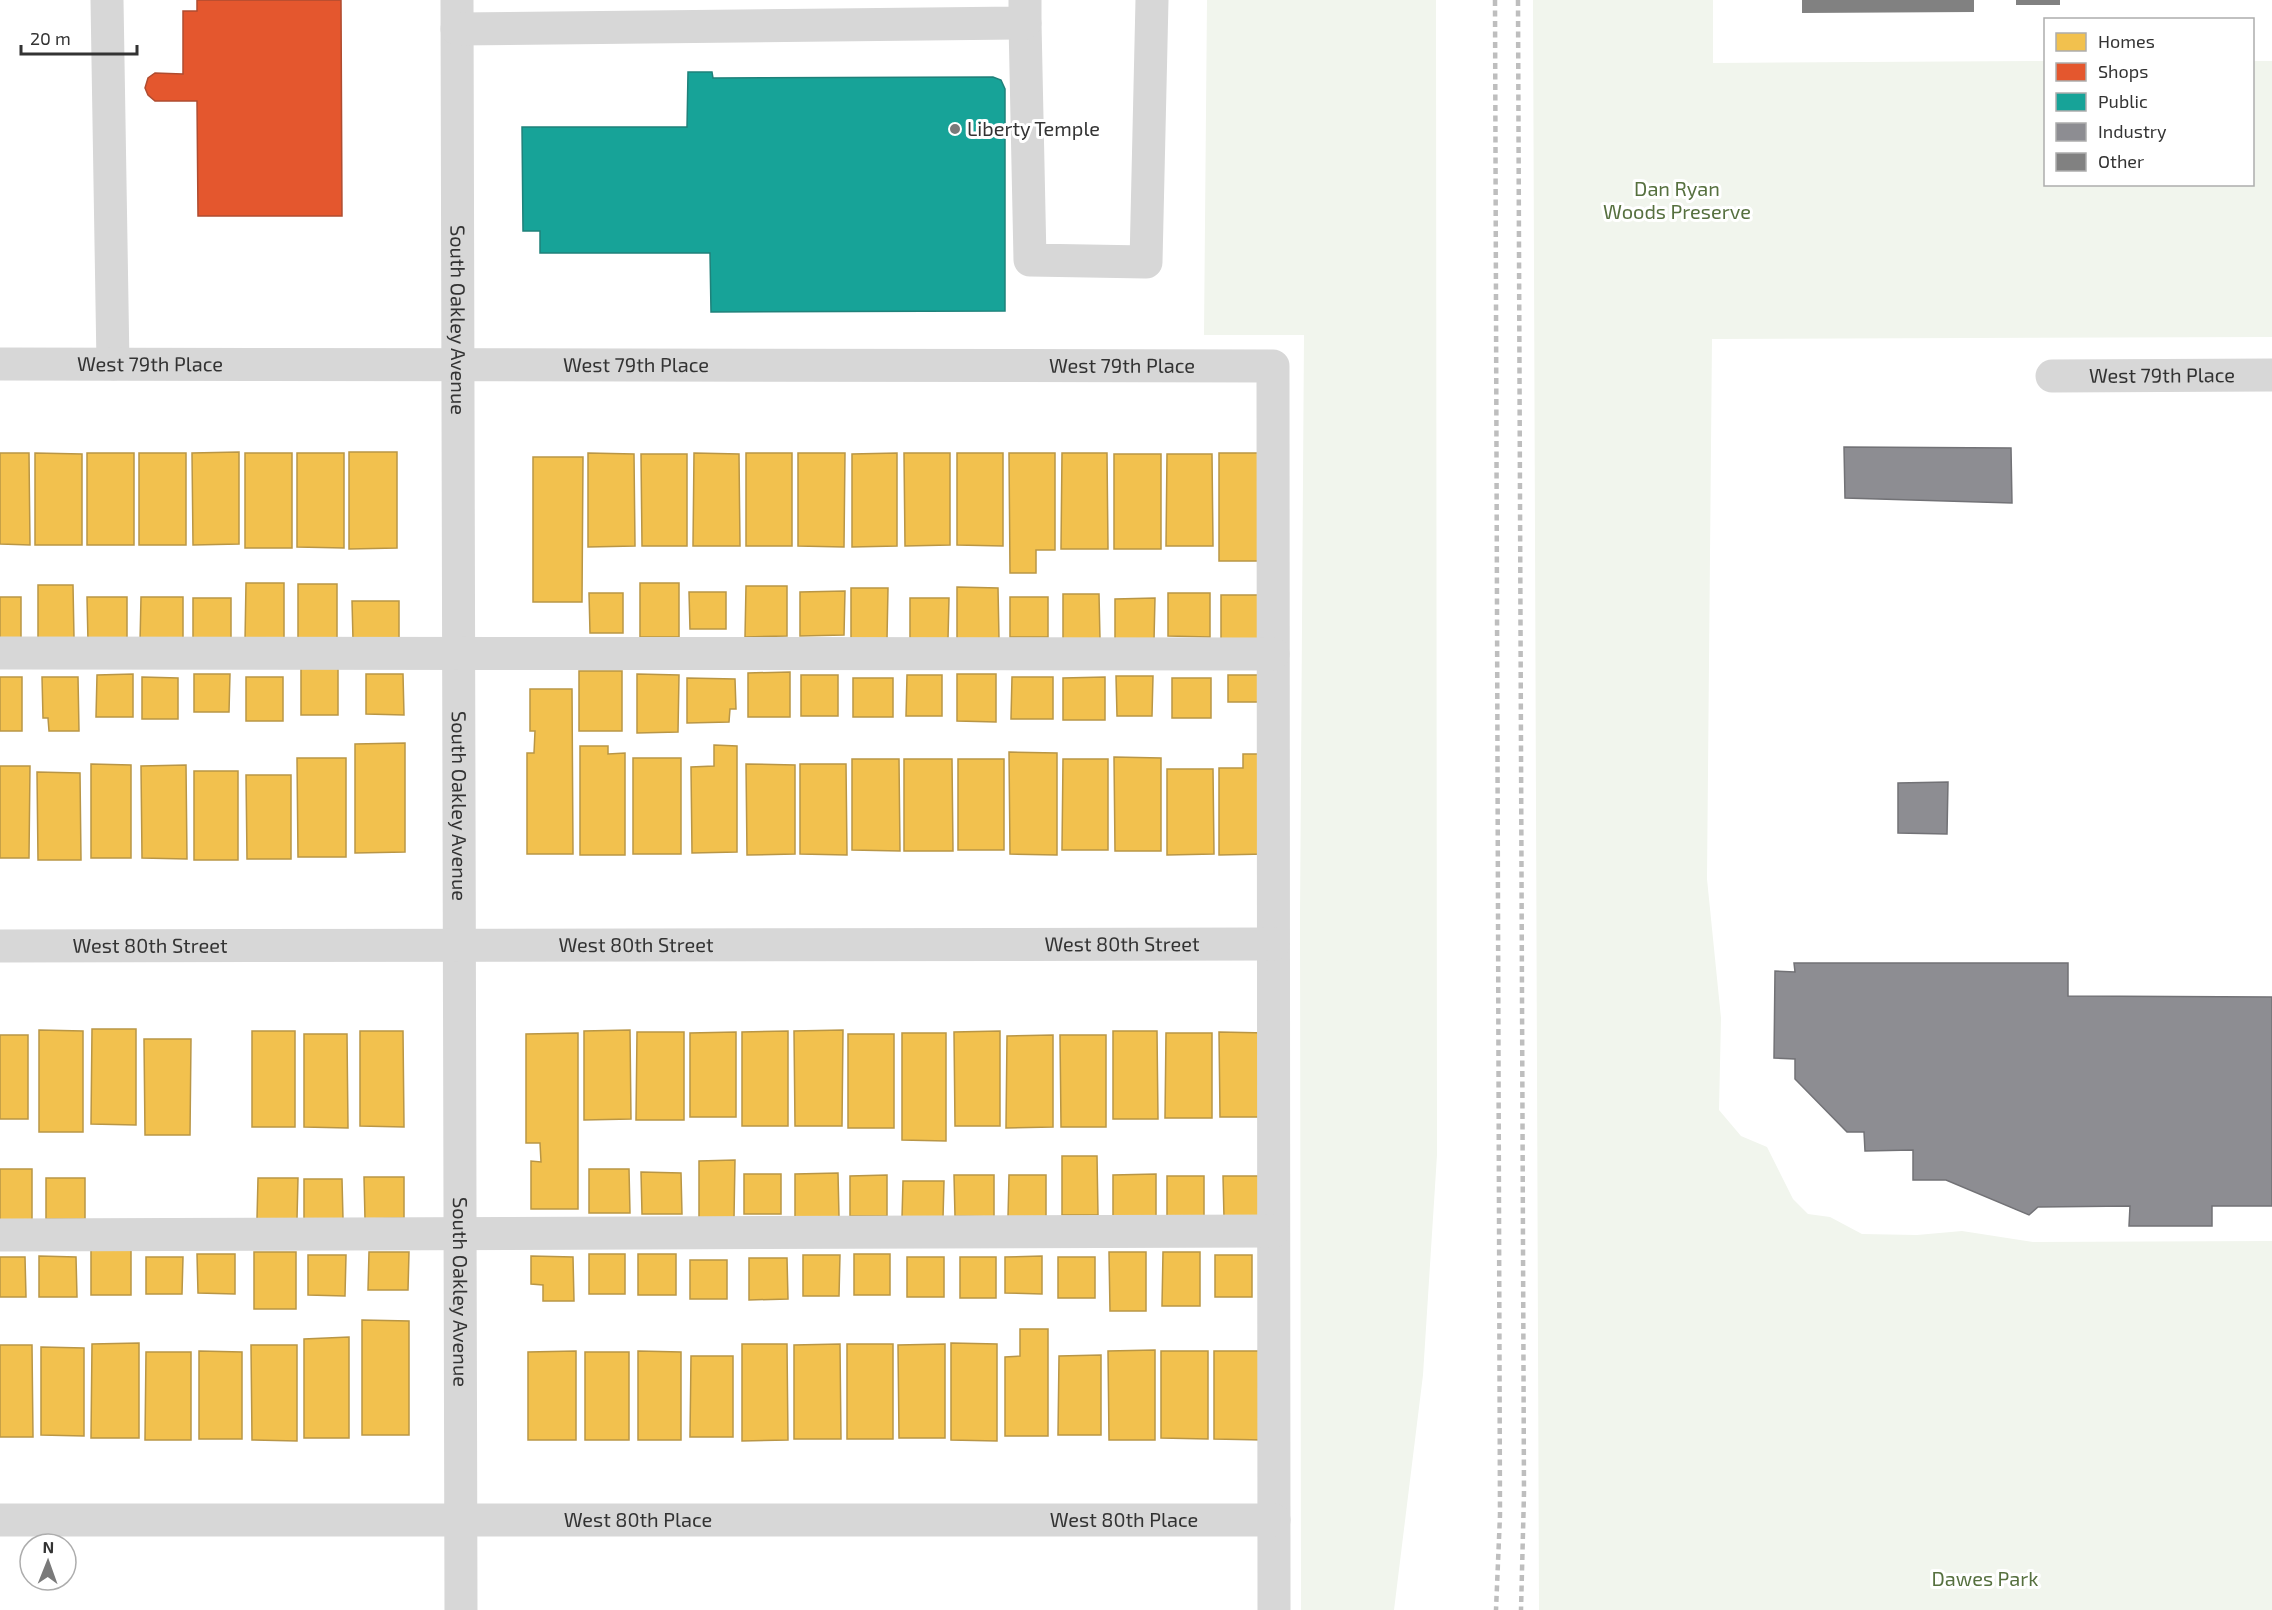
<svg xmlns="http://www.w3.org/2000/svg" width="2272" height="1610" font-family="'Exo 2',sans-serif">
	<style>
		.green { fill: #f1f5ed }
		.homes { fill: #f2c14e; stroke: #b99646; stroke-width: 1.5 }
		.shops { fill: #e4572e; stroke: #af4c30; stroke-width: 1.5 }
		.public { fill: #17a398; stroke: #1f817a; stroke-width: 1.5 }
		.industry { fill: #8d8d92; stroke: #727276; stroke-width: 1.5 }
		.building { fill: #818181 }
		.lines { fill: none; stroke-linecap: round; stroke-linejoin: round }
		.minor { stroke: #d7d7d7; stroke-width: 33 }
		.rail { stroke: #bebebe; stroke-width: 4.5; stroke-dasharray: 6 4.5; stroke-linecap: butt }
		.poi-dot { fill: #7a7a7a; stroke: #fff; stroke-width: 2 }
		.labels { text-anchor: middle; stroke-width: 6; stroke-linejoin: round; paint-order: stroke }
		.poi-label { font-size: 20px; fill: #333; stroke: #fff; text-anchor: start }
		.park-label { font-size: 20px; fill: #56703f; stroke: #fff }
		.street-label { font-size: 20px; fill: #333; stroke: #fff }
	</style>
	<rect width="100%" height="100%" fill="#fff"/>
	<g class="green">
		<polygon points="1207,0 1436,0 1437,1155 1423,1375 1394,1610 1301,1610 1300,916 1304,335 1204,335"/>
		<polygon points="1533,0 1713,0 1713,63 2045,61 2046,184 2252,184 2253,61 2272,61 2272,337 1712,339 1707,879 1721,1018 1719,1110 1741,1136 1767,1147 1793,1199 1808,1214 1830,1217 1862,1234 1917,1235 1962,1231 2033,1242 2272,1241 2272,1610 1539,1610"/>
	</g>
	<g class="homes">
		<polygon points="239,452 239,544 193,545 192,453"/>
		<polygon points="349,452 397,452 397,548 349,549"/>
		<polygon points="0,453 29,453 30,545 0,544"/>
		<polygon points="35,453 82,454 82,545 35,545"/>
		<rect x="87" y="453" width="47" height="92"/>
		<rect x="139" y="453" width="47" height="92"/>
		<rect x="245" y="453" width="47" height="95"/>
		<polygon points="297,453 344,453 344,548 297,547"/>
		<polygon points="588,453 634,454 635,546 588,547"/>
		<polygon points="694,453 739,454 740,546 693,546"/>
		<rect x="746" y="453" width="46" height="93"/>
		<polygon points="798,453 845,453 844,547 798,546"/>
		<polygon points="897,453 897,546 852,547 852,454"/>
		<polygon points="904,453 950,453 950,545 905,546"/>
		<polygon points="957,453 1003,453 1003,546 957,545"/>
		<polygon points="1009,453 1055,453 1055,550 1036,550 1036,573 1010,573"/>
		<polygon points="1062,453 1107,453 1108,549 1061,549"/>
		<rect x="1219" y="453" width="46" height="108"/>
		<polygon points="641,454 687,454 687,546 642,546"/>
		<rect x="1114" y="454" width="47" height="95"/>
		<polygon points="1167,454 1212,454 1213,546 1166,546"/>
		<polygon points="533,457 583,457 582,602 533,602"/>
		<polygon points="246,583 284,583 284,641 245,641"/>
		<rect x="640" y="583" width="39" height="54"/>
		<rect x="298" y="584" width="39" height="57"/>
		<polygon points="38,585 73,585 74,638 38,639"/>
		<polygon points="746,586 787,586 787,636 745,637"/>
		<polygon points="957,587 998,588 999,639 957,639"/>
		<polygon points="851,588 888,588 887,639 851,639"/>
		<polygon points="845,591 844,635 800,636 800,592"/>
		<polygon points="689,592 726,592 726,629 690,629"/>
		<polygon points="589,593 623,593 623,633 590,633"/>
		<polygon points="1168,593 1210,593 1210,637 1168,636"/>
		<polygon points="1063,594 1099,594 1100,639 1063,639"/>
		<polygon points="1221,595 1265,595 1266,640 1221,640"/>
		<rect x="0" y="597" width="21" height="42"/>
		<polygon points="87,597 127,597 127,641 88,642"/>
		<polygon points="141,597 183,597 183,643 140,643"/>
		<rect x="1010" y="597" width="38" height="40"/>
		<rect x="193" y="598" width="38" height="43"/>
		<polygon points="910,598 949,598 948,639 910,639"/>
		<polygon points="1155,598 1154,640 1115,640 1115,599"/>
		<polygon points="352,601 399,601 399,640 353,640"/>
		<rect x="301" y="667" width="37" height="48"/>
		<rect x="579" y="671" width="43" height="60"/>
		<polygon points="790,672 790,717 748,717 748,673"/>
		<polygon points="133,674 133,717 96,717 97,675"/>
		<polygon points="194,674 230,674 229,712 194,712"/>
		<polygon points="366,674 403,674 404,715 366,714"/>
		<polygon points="637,674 679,675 678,732 637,733"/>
		<polygon points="957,674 996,674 996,722 957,721"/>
		<rect x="801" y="675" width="37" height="41"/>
		<polygon points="907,675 942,675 942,716 906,716"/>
		<polygon points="1228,675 1265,675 1264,702 1228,702"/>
		<polygon points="1116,676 1153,676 1152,716 1117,716"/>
		<rect x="0" y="677" width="22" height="54"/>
		<polygon points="42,677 78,677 79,731 49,731 48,718 43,718"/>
		<polygon points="142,677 178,678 178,719 142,719"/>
		<rect x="246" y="677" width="37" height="44"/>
		<polygon points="1012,677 1053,677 1053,719 1011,719"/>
		<polygon points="1105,677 1105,720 1063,720 1063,678"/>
		<polygon points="687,678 735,679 736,709 730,709 729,722 687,723"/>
		<rect x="853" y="678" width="40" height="39"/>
		<rect x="1172" y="678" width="39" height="40"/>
		<polygon points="530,689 572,689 573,854 527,854 527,753 534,753 535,731 530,731"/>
		<polygon points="405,743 405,852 355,853 355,744"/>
		<polygon points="714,745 737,746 737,852 692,853 691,767 714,766"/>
		<polygon points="580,746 608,746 608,754 625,753 625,855 580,855"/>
		<polygon points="1009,752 1057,753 1057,855 1010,854"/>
		<polygon points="1243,754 1266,754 1265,854 1219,855 1219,768 1243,768"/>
		<polygon points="1114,757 1161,758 1161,851 1115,851"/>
		<polygon points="297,758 346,758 346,857 298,857"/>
		<rect x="633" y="758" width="48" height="96"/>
		<polygon points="852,759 899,759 900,851 852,850"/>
		<polygon points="904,759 952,759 953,851 904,851"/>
		<rect x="958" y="759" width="46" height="91"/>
		<polygon points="1063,759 1108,759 1108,850 1062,850"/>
		<polygon points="91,764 131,765 131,858 91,858"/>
		<polygon points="746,764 795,765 795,854 747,855"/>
		<polygon points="800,764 846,764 847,855 800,854"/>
		<polygon points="186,765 187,859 142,858 141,766"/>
		<polygon points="0,766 30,766 29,858 0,858"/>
		<polygon points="1167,769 1213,769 1214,854 1167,855"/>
		<rect x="194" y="771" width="44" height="89"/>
		<polygon points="37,772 80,773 81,860 38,860"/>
		<polygon points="246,775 291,775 291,859 247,859"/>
		<polygon points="92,1029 136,1029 136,1125 91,1124"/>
		<polygon points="39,1030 83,1031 83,1132 39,1132"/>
		<polygon points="630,1030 631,1119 584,1120 584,1031"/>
		<polygon points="843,1030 842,1126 795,1126 794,1031"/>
		<rect x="252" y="1031" width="43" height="96"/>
		<polygon points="360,1031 403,1031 404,1127 360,1126"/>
		<polygon points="788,1031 788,1126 742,1126 742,1032"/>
		<polygon points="1000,1031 1000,1126 955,1126 954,1032"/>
		<polygon points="1113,1031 1157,1031 1158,1119 1113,1119"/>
		<polygon points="637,1032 684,1032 684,1120 636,1120"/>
		<polygon points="736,1032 736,1117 690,1117 690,1033"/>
		<polygon points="1219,1032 1266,1033 1266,1117 1220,1117"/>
		<polygon points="578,1033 578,1209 531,1209 531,1161 541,1162 540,1143 526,1143 526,1034"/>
		<polygon points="902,1033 946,1033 946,1141 902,1140"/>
		<polygon points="1166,1033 1212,1033 1212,1118 1165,1118"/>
		<polygon points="304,1034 347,1034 348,1128 304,1127"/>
		<rect x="848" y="1034" width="46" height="94"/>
		<rect x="0" y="1035" width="28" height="84"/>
		<polygon points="1053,1035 1053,1127 1006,1128 1007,1036"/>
		<polygon points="1060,1035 1106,1035 1106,1127 1061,1127"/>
		<polygon points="144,1039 191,1039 190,1135 145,1135"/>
		<polygon points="1062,1156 1097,1156 1098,1215 1062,1215"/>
		<polygon points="735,1160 734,1218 699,1218 699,1161"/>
		<rect x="0" y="1169" width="32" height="51"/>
		<polygon points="589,1169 629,1169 630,1213 589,1213"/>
		<polygon points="641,1172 681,1173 682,1214 642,1214"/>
		<polygon points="838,1173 839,1217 795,1217 795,1174"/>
		<rect x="744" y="1174" width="37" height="40"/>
		<polygon points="1156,1174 1156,1216 1113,1217 1113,1175"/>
		<polygon points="887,1175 887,1216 850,1216 850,1176"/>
		<polygon points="954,1175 994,1175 994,1217 955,1216"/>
		<polygon points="1009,1175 1046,1175 1046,1217 1008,1217"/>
		<rect x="1167" y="1176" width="37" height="41"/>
		<polygon points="1223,1176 1264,1176 1264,1218 1224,1218"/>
		<polygon points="364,1177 404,1177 404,1218 365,1219"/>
		<rect x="46" y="1178" width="39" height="41"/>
		<polygon points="258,1178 298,1178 297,1219 257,1219"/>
		<polygon points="304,1179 342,1179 343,1219 304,1220"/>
		<polygon points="903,1181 944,1181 943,1218 902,1218"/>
		<rect x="91" y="1249" width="40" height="46"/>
		<rect x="254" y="1252" width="42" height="57"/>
		<polygon points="369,1252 409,1252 408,1290 368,1290"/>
		<polygon points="1109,1252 1146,1252 1146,1311 1110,1311"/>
		<polygon points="1163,1252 1200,1252 1200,1306 1162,1306"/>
		<polygon points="197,1254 235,1254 235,1294 198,1293"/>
		<rect x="589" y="1254" width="36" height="40"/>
		<rect x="638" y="1254" width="38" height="41"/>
		<rect x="854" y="1254" width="36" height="41"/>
		<polygon points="308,1255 346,1255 345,1296 308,1295"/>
		<polygon points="803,1255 840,1255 839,1296 803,1296"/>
		<rect x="1215" y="1255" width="37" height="42"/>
		<polygon points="39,1256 76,1257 77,1297 39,1297"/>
		<polygon points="531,1256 573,1257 574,1301 543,1301 543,1285 531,1284"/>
		<polygon points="1042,1256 1042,1294 1005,1293 1005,1257"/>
		<polygon points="0,1257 25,1257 26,1297 0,1297"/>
		<polygon points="146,1257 183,1257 182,1294 146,1294"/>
		<rect x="907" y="1257" width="37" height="40"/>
		<rect x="960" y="1257" width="36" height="41"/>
		<rect x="1058" y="1257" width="37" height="41"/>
		<polygon points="749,1258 787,1258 788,1299 749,1300"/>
		<rect x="690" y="1260" width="37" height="39"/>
		<polygon points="362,1320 409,1321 409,1435 362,1435"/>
		<polygon points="1020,1329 1048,1329 1048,1436 1005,1436 1005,1357 1020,1356"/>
		<polygon points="349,1337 349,1438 304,1438 304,1339"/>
		<polygon points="139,1343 139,1438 91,1438 92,1344"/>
		<polygon points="951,1343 997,1344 997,1441 951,1440"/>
		<polygon points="742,1344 787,1344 788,1440 742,1441"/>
		<polygon points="840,1344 841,1439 794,1439 794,1345"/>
		<rect x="847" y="1344" width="46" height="95"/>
		<polygon points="945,1344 945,1438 899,1438 898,1345"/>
		<polygon points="0,1345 32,1345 33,1437 0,1437"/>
		<polygon points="251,1345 297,1345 297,1441 252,1440"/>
		<polygon points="41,1347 84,1348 84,1436 41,1435"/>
		<polygon points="1155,1350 1155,1440 1109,1440 1108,1351"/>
		<polygon points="199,1351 242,1352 242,1439 199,1439"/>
		<polygon points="576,1351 576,1440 528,1440 528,1352"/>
		<polygon points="638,1351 681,1352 681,1440 638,1440"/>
		<polygon points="1161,1351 1208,1351 1208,1439 1161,1438"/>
		<polygon points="1214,1351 1264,1351 1263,1440 1214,1439"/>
		<polygon points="146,1352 191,1352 191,1440 145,1440"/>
		<rect x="585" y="1352" width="44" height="88"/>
		<polygon points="1101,1355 1101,1435 1058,1435 1059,1356"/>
		<polygon points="691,1356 733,1356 733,1437 690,1437"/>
	</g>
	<polygon class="shops" points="197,0 341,0 342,216 198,216 197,101 155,101 148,95 145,88 148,78 155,73 183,74 183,11 197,11"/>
	<polygon class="public" points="688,72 712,72 713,78 993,77 1001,80 1005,89 1005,311 711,312 710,253 540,253 540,231 523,231 522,127 687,127"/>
	<g class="industry">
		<polygon points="1844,447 2011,448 2012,503 1845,498"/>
		<polygon points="1948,782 1947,834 1898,833 1898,783"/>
		<polygon points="1794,963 2068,963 2068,996 2272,997 2272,1206 2212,1206 2212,1226 2129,1226 2130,1206 2038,1207 2029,1215 1946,1180 1913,1180 1913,1150 1865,1151 1864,1132 1847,1132 1795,1079 1795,1059 1774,1058 1775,971 1795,972"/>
	</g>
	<g class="building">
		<polygon points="1802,0 1974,0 1974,12 1802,13"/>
		<rect x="2016" y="0" width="44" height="5"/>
	</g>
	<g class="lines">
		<g class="minor">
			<polyline points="107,0 113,364"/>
			<path id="s1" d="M 457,0 L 461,1610"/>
			<polyline points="1025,23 1030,260 1146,262 1152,0"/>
			<polyline points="457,29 1025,23 1025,1"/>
			<path id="s2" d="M 0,364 L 1273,366 L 1274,1610"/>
			<path id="s3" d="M 2052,376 L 2272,375"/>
			<polyline points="0,653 1273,654"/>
			<path id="s4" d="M 0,946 L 1273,944"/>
			<polyline points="0,1235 1273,1231"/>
			<path id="s5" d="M 0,1520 L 1274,1520"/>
		</g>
		<g class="rail">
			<polyline points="1495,0 1500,1515 1496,1610"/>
			<polyline points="1518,0 1524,1493 1521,1610"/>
		</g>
	</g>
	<circle class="poi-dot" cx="955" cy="129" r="6"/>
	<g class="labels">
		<g class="poi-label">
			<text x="967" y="136">Liberty Temple</text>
		</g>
		<g class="park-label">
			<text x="1677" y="196">Dan Ryan<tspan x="1677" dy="23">Woods Preserve</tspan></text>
			<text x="1985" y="1586">Dawes Park</text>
		</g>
		<g class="street-label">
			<text dy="7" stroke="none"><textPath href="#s1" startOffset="320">South Oakley Avenue</textPath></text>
			<text dy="7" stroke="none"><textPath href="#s2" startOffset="150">West 79th Place</textPath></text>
			<text dy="7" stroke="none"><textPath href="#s2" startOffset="636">West 79th Place</textPath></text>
			<text dy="7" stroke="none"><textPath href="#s2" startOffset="1122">West 79th Place</textPath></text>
			<text dy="7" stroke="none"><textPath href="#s3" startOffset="110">West 79th Place</textPath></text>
			<text dy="7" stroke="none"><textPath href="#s1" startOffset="806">South Oakley Avenue</textPath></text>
			<text dy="7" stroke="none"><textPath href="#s4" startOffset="1122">West 80th Street</textPath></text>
			<text dy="7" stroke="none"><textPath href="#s4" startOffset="636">West 80th Street</textPath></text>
			<text dy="7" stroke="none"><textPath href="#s4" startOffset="150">West 80th Street</textPath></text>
			<text dy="7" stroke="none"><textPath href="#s1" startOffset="1292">South Oakley Avenue</textPath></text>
			<text dy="7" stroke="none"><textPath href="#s5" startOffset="1124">West 80th Place</textPath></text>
			<text dy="7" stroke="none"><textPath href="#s5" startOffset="638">West 80th Place</textPath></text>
		</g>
	</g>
	<rect x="2044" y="18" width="210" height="168" fill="#ffffff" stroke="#adadad" stroke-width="1.5"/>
	<rect x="2056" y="33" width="30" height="18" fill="#f2c14e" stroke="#adadad" stroke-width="1.5"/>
	<text x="2098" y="48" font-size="18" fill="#333333">Homes</text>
	<rect x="2056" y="63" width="30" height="18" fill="#e4572e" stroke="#adadad" stroke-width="1.5"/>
	<text x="2098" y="78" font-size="18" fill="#333333">Shops</text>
	<rect x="2056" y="93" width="30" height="18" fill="#17a398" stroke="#adadad" stroke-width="1.5"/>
	<text x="2098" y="108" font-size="18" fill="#333333">Public</text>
	<rect x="2056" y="123" width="30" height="18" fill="#8d8d92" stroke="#adadad" stroke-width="1.5"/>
	<text x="2098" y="138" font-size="18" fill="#333333">Industry</text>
	<rect x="2056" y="153" width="30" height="18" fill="#818181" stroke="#adadad" stroke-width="1.5"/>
	<text x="2098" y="168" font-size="18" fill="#333333">Other</text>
	<g transform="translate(48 1562) rotate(1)"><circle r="28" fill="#ffffff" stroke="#adadad" stroke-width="1.5"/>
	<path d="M0-4.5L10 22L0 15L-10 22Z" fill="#7a7a7a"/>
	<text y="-9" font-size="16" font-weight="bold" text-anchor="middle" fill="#333333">N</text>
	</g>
	<path d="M21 45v9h116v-9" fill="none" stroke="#333333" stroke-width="3"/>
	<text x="30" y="45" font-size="18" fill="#333333" stroke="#ffffff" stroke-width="4.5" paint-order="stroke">20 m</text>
</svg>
